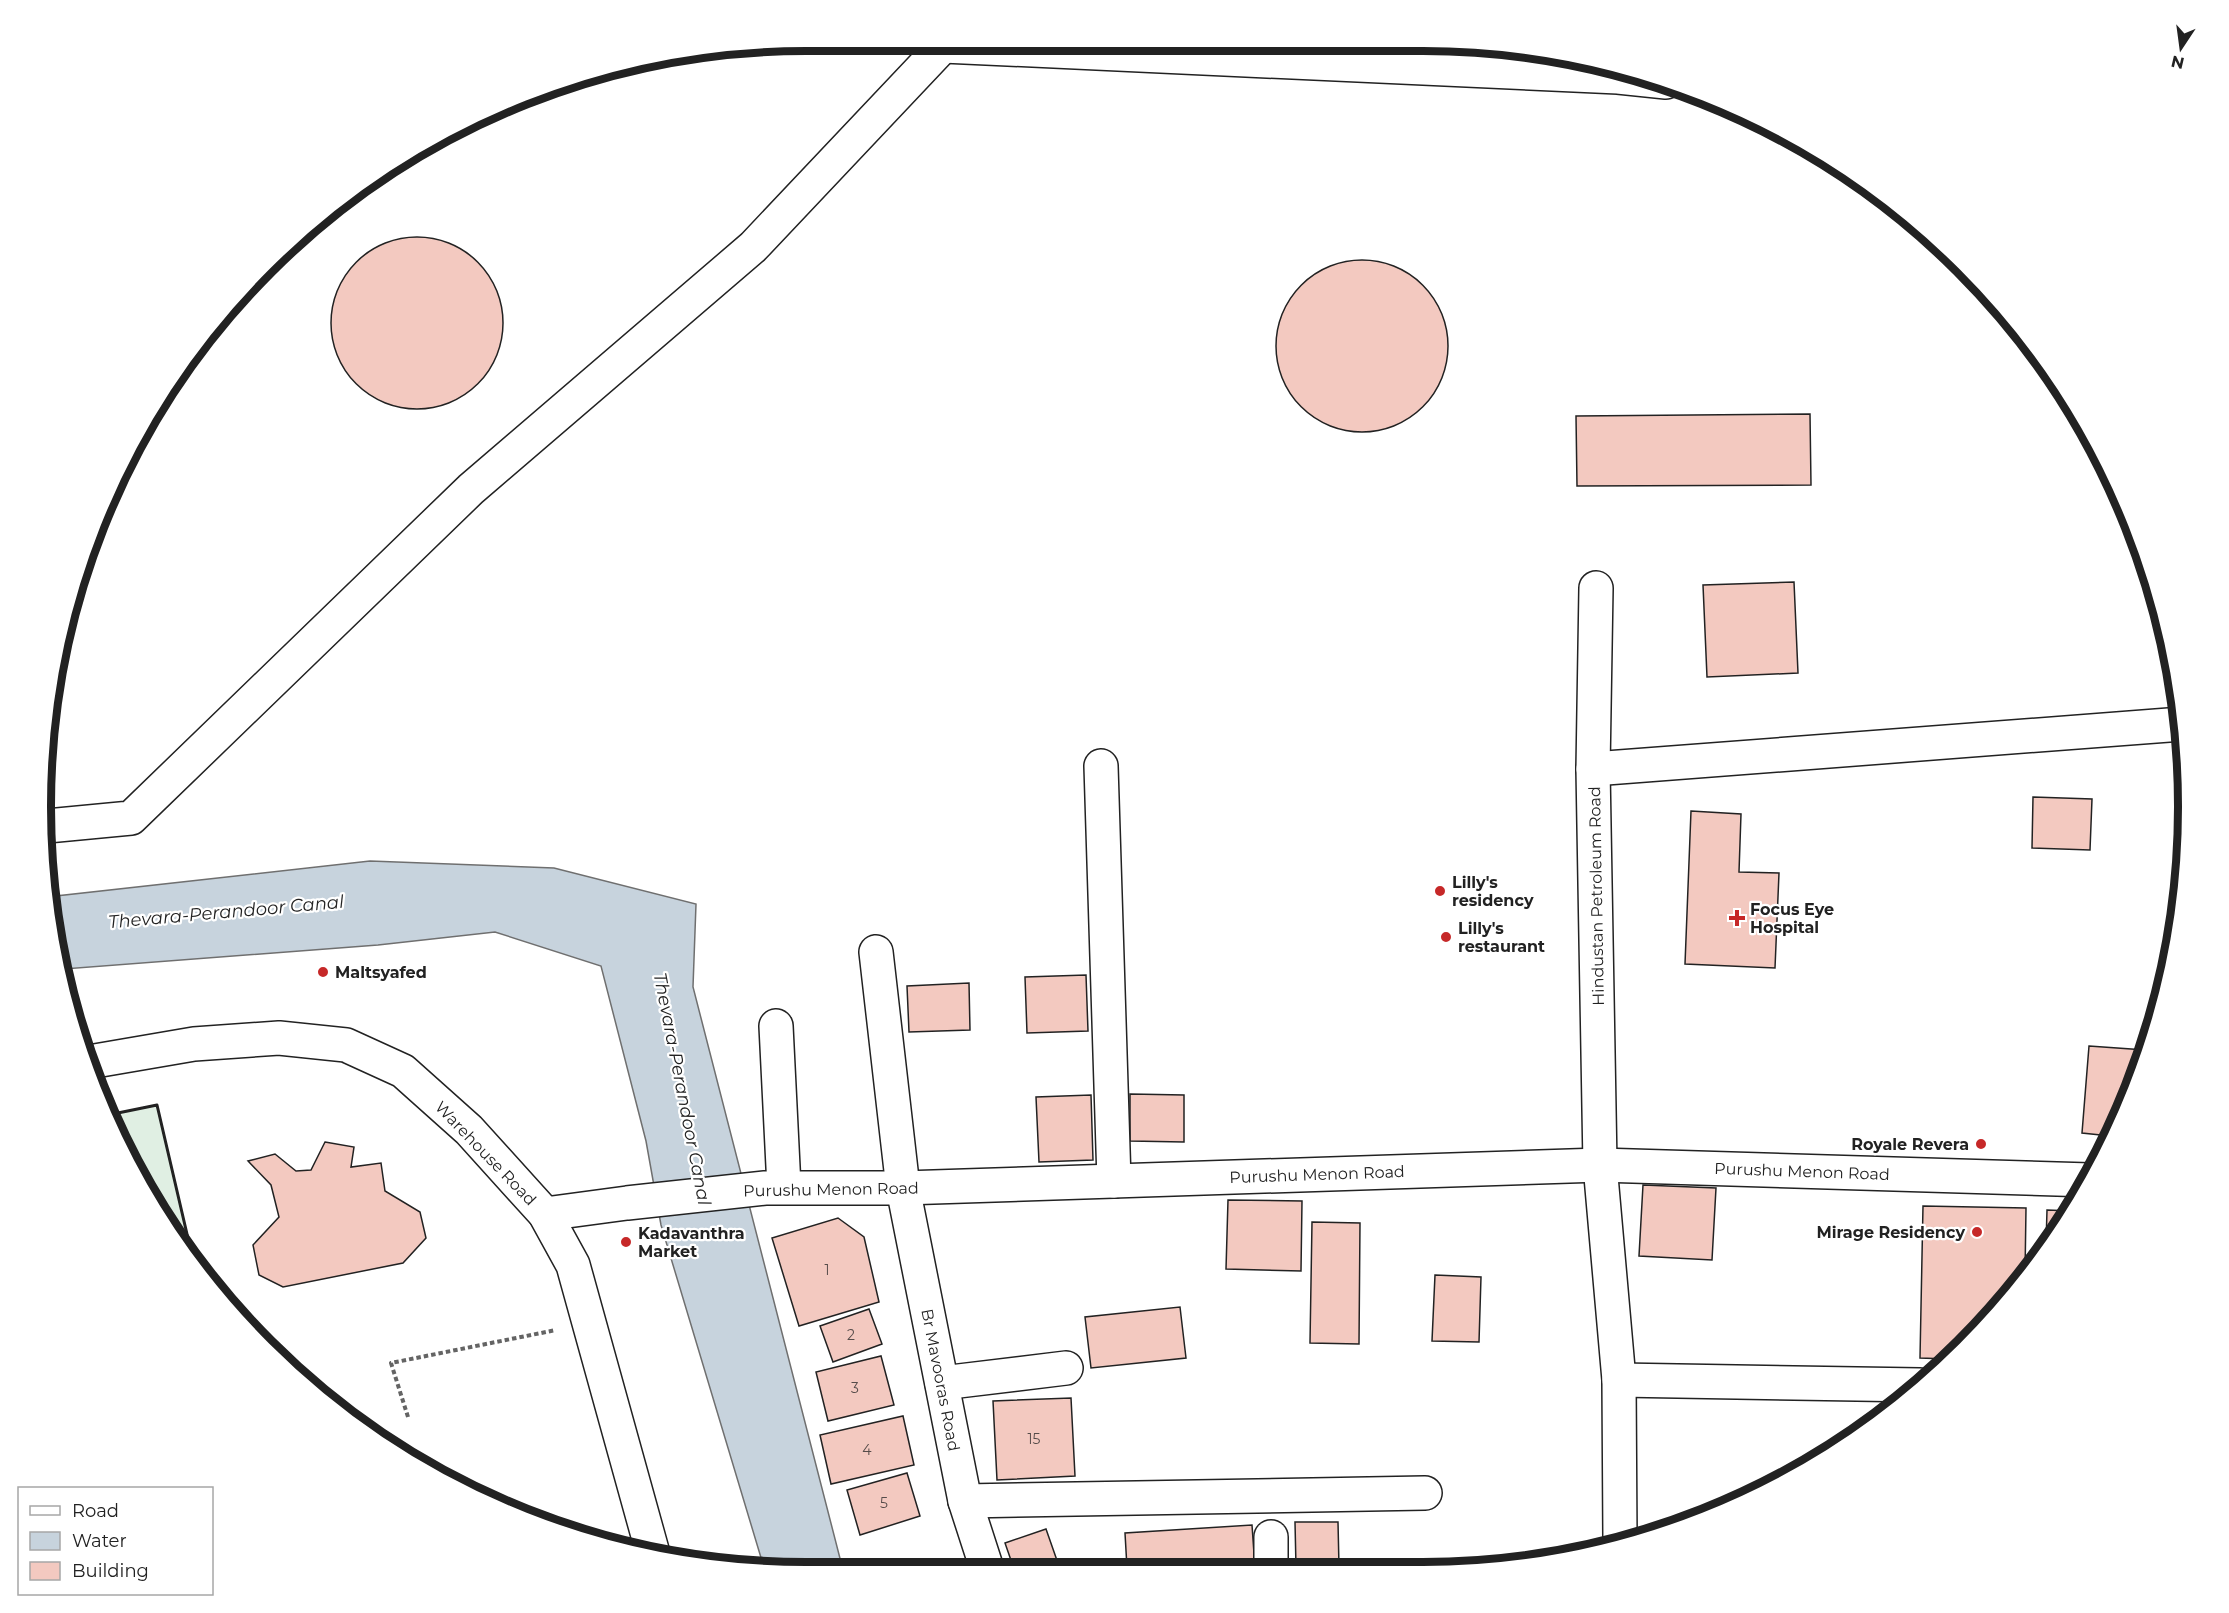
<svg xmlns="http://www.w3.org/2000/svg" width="2229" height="1613" font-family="Montserrat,sans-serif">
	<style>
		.green { fill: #e0efe3; stroke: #6f6f6f; stroke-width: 1.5 }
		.water { fill: #c7d3dd; stroke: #6f6f6f; stroke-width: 1.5 }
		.building { fill: #f3c9c0; stroke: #222; stroke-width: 1.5 }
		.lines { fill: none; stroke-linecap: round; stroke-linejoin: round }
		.minor-casing { stroke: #222; stroke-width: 36 }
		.path { stroke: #646464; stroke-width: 4; stroke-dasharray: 4.5 3; stroke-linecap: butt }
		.minor { stroke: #fff; stroke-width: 33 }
		.wall { stroke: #222; stroke-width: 3 }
		.poi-dot { fill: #c62828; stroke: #fff; stroke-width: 2 }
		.labels { text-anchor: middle; stroke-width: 4.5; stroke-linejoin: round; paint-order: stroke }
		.number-label { font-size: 14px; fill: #564c4a }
		.poi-label { font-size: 16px; font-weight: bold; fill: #222; stroke: #fff; text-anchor: start }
		.street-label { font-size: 16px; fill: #222; stroke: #fff }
		.water-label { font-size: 18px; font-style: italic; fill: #222; stroke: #fff }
		.rim { fill: none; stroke: #222; stroke-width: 8 }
	</style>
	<rect width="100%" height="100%" fill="#fff"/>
	<polygon class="green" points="157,1105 190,1247 185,1248 108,1115"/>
	<polygon class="water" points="370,861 554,868 696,904 693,987 843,1570 765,1571 661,1225 646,1141 601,966 495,932 378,945 64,969 47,906 47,897"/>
	<g class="building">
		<circle cx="417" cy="323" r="86"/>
		<circle cx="1362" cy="346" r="86"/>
		<polygon points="1810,414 1811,485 1577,486 1576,416"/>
		<polygon points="1794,582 1798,673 1707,677 1703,585"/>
		<polygon points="2033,797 2092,799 2090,850 2032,848"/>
		<polygon points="1691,811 1741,814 1739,872 1779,873 1775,968 1685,964"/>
		<polygon points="1086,975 1088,1031 1027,1033 1025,977"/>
		<polygon points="969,983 970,1030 909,1032 907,986"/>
		<polygon points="2157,985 2164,985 2156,1019"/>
		<polygon points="2089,1046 2145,1050 2145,1060 2110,1136 2082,1133"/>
		<polygon points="1130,1094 1184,1095 1184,1142 1130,1141"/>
		<polygon points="1091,1095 1093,1160 1039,1162 1036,1097"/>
		<polygon points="325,1142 354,1147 351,1167 381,1163 385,1191 420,1212 426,1238 403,1263 283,1287 259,1275 253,1245 279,1217 271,1185 248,1161 275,1154 296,1171 311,1170"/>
		<polygon points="1643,1185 1716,1188 1712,1260 1639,1256"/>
		<polygon points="1228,1200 1302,1201 1301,1271 1226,1269"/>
		<polygon points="1923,1206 2026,1208 2025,1275 1999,1311 1948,1359 1920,1358"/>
		<polygon points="2047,1210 2071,1211 2046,1245"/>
		<polygon points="838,1218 864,1237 879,1302 799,1326 772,1238"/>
		<polygon points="1312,1222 1360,1223 1359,1344 1310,1343"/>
		<polygon points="1435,1275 1481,1277 1479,1342 1432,1341"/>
		<polygon points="1180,1307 1186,1358 1091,1368 1085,1317"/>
		<polygon points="869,1309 882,1344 833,1362 820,1326"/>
		<polygon points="881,1356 894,1405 828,1421 816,1372"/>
		<polygon points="1071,1398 1075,1476 997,1480 993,1401"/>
		<polygon points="903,1416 914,1465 831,1484 820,1435"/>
		<polygon points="907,1473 920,1516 860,1535 847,1490"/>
		<polygon points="1295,1522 1338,1522 1339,1567 1296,1567"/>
		<polygon points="1252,1525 1255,1568 1127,1568 1125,1533"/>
		<polygon points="1046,1529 1060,1569 1014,1569 1005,1543"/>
		<polygon points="943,1561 945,1570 902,1570"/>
	</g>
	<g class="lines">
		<defs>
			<g id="minor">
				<polyline points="943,41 943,46 1618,77 1666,82"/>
				<polyline points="1596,588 1593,769 1600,1165 1619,1380 1620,1540"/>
				<polyline points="1101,766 1114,1181"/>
				<polyline points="1593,769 2182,724"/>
				<polyline points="47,826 131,818 471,489 753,247 943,46"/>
				<polyline points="876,952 903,1188 965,1501 987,1569"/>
				<polyline points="776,1026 784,1187"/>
				<polyline points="89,1062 194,1044 279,1038 346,1045 403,1071 469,1130 545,1214 573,1265 652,1550"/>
				<polyline points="545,1214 627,1203 765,1188 903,1188 1600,1165 2090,1180"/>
				<polyline points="1619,1380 1920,1385"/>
				<polyline points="942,1383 1066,1368"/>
				<polyline points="965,1501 1425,1493"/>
				<polyline points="1271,1568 1271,1537"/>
			</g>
		</defs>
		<use href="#minor" class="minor-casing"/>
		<polyline class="path" points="408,1417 391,1363 556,1330"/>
		<use href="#minor" class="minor"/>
		<polyline class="wall" points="108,1115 157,1105 190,1247 185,1248"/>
	</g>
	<g class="poi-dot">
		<circle cx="1440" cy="891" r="6"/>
		<path d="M1734 909h6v6h6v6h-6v6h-6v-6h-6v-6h6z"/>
		<circle cx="1446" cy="937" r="6"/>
		<circle cx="323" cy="972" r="6"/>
		<circle cx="1981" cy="1144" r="6"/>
		<circle cx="1977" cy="1232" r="6"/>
		<circle cx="626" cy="1242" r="6"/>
	</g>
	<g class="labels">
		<g class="number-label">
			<text x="827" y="1275">1</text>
			<text x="851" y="1340">2</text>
			<text x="855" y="1393">3</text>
			<text x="1034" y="1444">15</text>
			<text x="867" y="1455">4</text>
			<text x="884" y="1508">5</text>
		</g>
		<g class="poi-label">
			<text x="1452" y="888">Lilly's<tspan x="1452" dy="18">residency</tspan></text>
			<text x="1750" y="915">Focus Eye<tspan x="1750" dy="18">Hospital</tspan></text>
			<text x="1458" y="934">Lilly's<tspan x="1458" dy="18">restaurant</tspan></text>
			<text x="335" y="978">Maltsyafed</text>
			<text x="1969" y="1150" text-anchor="end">Royale Revera</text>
			<text x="1965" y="1238" text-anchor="end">Mirage Residency</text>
			<text x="638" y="1239">Kadavanthra<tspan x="638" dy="18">Market</tspan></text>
		</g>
		<g class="street-label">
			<text transform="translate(1596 896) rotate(-91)" y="6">Hindustan Petroleum Road</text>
			<text transform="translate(486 1153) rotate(46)" y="6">Warehouse Road</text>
			<text transform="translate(1802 1171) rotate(2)" y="6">Purushu Menon Road</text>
			<text transform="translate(1317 1174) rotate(-2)" y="6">Purushu Menon Road</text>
			<text transform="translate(831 1189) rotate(-1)" y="6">Purushu Menon Road</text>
			<text transform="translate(941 1380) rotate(79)" y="6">Br Mavooras Road</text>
		</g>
		<g class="water-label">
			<text transform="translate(226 912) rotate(-5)" y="6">Thevara-Perandoor Canal</text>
			<text transform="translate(682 1089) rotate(79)" y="6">Thevara-Perandoor Canal</text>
		</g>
	</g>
	<path d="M0 0H2229V1613H0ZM806 51H1423A755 755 0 0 1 2178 806V807A755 755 0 0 1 1423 1562H806A755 755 0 0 1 51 807V806A755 755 0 0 1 806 51Z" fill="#fff" fill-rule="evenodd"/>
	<path class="rim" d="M806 51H1423A755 755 0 0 1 2178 806V807A755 755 0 0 1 1423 1562H806A755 755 0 0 1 51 807V806A755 755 0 0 1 806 51Z"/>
	<rect x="18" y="1487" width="195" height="108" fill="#ffffff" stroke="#a7a7a7" stroke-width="1.5"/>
	<rect x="30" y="1506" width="30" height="9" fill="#ffffff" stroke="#a7a7a7" stroke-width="1.5"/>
	<text x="72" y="1517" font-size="18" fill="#222222">Road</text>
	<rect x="30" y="1532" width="30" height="18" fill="#c7d3dd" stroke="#a7a7a7" stroke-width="1.5"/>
	<text x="72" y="1547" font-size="18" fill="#222222">Water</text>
	<rect x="30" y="1562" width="30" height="18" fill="#f3c9c0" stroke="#a7a7a7" stroke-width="1.5"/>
	<text x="72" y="1577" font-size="18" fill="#222222">Building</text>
	<g transform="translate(2181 48) rotate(193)" stroke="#ffffff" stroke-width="4.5" paint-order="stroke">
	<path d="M0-4.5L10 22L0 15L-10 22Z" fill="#222222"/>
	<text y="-9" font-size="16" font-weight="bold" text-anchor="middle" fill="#222222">N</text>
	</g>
</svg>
